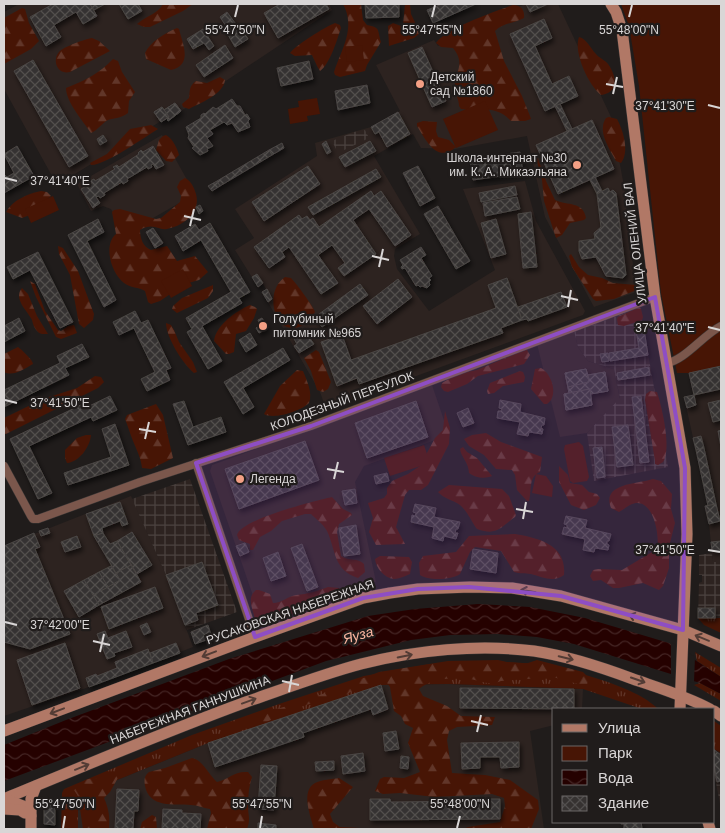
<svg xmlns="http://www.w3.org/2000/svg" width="725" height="833" font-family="Helvetica,sans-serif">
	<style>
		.built { fill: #2d2320 }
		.industrial { fill: url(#industrial-grid) }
		.grass { fill: url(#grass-tufts) }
		.forest { fill: url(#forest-firs) }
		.park { fill: #471505 }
		.water { fill: url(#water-waves) }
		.pier { fill: #201c1b }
		.building { fill: url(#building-cross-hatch); stroke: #4a4644; filter: url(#shadow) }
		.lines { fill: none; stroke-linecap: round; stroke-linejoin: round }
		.street-casing { stroke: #3a3635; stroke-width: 9 }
		.secondary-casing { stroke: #3a3635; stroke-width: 12 }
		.street { stroke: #7b574c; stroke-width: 8 }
		.secondary { stroke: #b17866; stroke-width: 11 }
		.oneway { stroke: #533c35 }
		.marked { fill: #8e4ec4; fill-opacity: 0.2; stroke: #8e4ec4; stroke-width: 4; stroke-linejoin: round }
		.ticks { fill: none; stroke: #d9d6d6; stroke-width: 2 }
		.poi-dot { fill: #f39f84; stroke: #201c1b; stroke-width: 2 }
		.labels { text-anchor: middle; stroke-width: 4.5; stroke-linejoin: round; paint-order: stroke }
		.poi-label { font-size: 12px; fill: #d9d6d6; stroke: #201c1b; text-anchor: start }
		.street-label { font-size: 12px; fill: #d9d6d6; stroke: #201c1b }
		.water-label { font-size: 14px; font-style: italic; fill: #fab6a0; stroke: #201c1b }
		.ticks-label { font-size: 12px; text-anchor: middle; fill: #d9d6d6; stroke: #201c1b; stroke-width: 4.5; stroke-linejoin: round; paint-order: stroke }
	</style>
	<defs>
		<pattern id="industrial-grid" width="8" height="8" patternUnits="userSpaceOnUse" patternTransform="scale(1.25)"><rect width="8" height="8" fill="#2d2320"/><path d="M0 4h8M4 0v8" fill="none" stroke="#4b4240"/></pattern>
		<pattern id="grass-tufts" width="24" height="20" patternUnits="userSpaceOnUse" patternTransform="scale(1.25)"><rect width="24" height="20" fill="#471505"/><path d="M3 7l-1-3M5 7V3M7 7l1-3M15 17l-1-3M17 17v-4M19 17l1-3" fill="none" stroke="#613629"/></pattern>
		<pattern id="forest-firs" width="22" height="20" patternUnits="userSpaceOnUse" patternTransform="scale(1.25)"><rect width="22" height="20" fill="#471505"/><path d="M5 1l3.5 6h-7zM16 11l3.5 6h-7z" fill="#613629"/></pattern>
		<pattern id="water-waves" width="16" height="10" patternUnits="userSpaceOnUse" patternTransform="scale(1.25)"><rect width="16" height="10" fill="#250100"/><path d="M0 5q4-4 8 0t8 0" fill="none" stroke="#442524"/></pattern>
		<pattern id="building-cross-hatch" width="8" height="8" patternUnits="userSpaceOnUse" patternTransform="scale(1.25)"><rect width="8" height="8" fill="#363231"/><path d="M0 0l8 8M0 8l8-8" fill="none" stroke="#524f4e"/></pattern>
		<filter id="shadow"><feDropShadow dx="2" dy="3.5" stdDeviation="2.5" flood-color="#0009"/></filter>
	</defs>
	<rect width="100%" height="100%" fill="#201c1b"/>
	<g class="built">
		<polygon points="19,4 329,4 332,10 181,111 168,121 166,118 57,185 4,89 4,12"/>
		<polygon points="525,4 558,4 611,117 624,186 636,292 594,307 545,217 527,136 455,149 421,148 413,134 374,156 420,234 395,249 394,256 397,269 429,311 495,270 463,189 525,181 536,221 585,311 583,315 326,409 320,392 262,292 266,289 263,284 258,287 235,250 254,238 235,209 317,156 315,143 371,127 400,111 376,65 434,40 438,46"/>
		<polygon points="162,135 195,194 125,234 111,209 103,206 91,211 77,184"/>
		<polygon points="574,331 578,347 588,361 614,369 620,399 587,433 560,437 537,344"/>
		<polygon points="721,366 721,562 713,563 709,524 705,506 708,505 684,397 694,395 689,373"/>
		<polygon points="432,385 449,435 364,466 355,482 376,582 262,622 210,471 212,465"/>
		<polygon points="131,496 166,575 193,647 89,687 4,716 4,546"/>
		<polygon points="448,684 583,689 582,709 554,709 554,725 530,731 544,829 78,829 78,796 208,743 381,685"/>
	</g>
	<g class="industrial">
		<polygon points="365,130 369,138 338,153 332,141 354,132"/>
		<polygon points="640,308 668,467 594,481 587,433 620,398 614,369 588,361 578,347 574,331"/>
		<polygon points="190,479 237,612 187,630 166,575 132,499"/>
		<polygon points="712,553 713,562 721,562 721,618 698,618 699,583 702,582 702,575 699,575 699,555"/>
		<polygon points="714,749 721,753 721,809 714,772"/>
	</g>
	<g class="grass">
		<polygon points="698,618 721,618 721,633 704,625"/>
		<polygon points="695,652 721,668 721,677 697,661"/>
		<path d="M 488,661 C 503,662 517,662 531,664 C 563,667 637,686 658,709 L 642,709 L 583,689 L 448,684 L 381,685 L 208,743 L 78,796 L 78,829 L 61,829 L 62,793 L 64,789 L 192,735 L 279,704 L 364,676 L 430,664 Z"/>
		<polygon points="700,683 721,694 721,701 694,685"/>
		<polygon points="714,721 721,726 721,753 714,749"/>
	</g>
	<g class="forest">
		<path d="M 163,4 L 193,4 L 183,11 L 150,27 L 144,27 L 137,24 C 146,16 159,13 163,4 Z"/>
		<path d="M 343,4 L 361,4 L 363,20 L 367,25 C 381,28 377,29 381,42 L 367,65 L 365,71 L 340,77 L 335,75 L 334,72 C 342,48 356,28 343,4 Z"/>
		<polygon points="405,4 410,4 411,14 420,33 414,38 389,46 388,26 393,23 401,26 403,25"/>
		<path d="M 513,5 C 521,5 525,10 524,18 C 515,23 503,23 495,31 L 504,61 L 522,96 L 530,116 L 531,119 L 525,121 L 511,121 C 495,104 479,112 461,109 L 459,106 C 459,100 455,93 455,87 C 455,71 466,64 453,48 L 441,47 L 436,43 C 445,29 496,11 513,5 Z"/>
		<polygon points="22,8 25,9 29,23 39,41 31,49 4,64 4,18"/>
		<path d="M 335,23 L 340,25 L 341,28 C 337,40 330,64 320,71 L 317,66 L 312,55 L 295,56 L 290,53 C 296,45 325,27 335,23 Z"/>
		<path d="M 177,28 L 179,29 C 183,45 193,65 171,70 L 146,59 L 145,53 C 150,42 165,33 177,28 Z"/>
		<path d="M 579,37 C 587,39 590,48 596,54 C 599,58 605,60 608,64 C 617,76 619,93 601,95 C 589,86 573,52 579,37 Z"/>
		<path d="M 92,38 L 99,41 L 110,51 L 70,72 C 57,75 52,60 59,52 C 63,47 85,39 92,38 Z"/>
		<path d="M 113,59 L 118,61 L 122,72 L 135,92 L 129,101 L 128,113 C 121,118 115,118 108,120 C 102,123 98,130 91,133 C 83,121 66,102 66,88 C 84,81 100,73 113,59 Z"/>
		<path d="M 220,77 L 225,80 C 224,94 200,103 189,109 L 183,107 L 182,104 L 189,98 C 190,90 189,86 196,81 L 207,83 Z"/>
		<path d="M 609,117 L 617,119 C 623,130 630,152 621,163 L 616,161 C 609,148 597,131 606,118 Z"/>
		<path d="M 423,121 L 437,122 L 436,131 L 438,137 L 449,140 L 456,147 C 437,164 426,140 417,126 L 417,123 Z"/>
		<path d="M 151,125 L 158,129 C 145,137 104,166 91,165 L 90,163 L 107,154 L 130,129 Z"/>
		<path d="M 166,135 C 173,139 177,148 179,155 L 172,162 L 166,161 L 156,150 L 159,140 L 163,136 Z"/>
		<path d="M 535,154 L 537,156 L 546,181 L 555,200 C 568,206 583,201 586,218 L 584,220 L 570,223 L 562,235 L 556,238 L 544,201 L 542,180 Z"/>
		<path d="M 185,178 C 191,181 194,187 196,194 C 201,212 184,226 167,229 C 158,231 154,222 140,230 C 140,238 143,247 151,250 L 167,246 L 177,261 L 195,256 L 208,272 L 199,280 L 185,284 L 160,301 L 151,304 L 148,302 L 145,291 C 139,287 130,288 124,283 C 111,273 103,245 116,234 L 112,212 L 114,210 L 120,209 L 156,219 L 161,218 L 180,202 L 181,196 L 177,187 L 180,181 Z"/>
		<path d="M 41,191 L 47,192 L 51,196 L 30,215 L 22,218 L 6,212 C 13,200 27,194 41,191 Z"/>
		<polygon points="58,246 63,248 78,271 94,314 93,320 84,328 79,324 70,275 59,254"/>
		<polygon points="571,254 579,267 588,275 602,278 613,283 636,285 639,289 614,299 596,301 593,299 572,267 569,256"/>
		<path d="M 285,277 L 291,278 C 296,283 313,306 315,312 C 284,357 257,296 285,277 Z"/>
		<polygon points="30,281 35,284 45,311 58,330 61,331 68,326 74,325 77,333 61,339 56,337 36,297"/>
		<polygon points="213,285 213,291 208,298 177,313 172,309 173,306 182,298"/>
		<path d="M 22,288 L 28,294 L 37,316 L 48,334 C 44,334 40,335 37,331 C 34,328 33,324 32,320 C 27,310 13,299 22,288 Z"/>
		<path d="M 250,305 L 255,307 L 257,309 L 254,318 L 246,331 L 236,334 L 234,352 L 229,354 L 226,354 L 214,341 C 216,325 236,311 250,305 Z"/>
		<polygon points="639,307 641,309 643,317 642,320 624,326 618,325 617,319 618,317"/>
		<path d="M 166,323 L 171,325 L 174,330 L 179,342 L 193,362 L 197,372 L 194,373 C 183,364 166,337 166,323 Z"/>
		<path d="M 18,347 C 22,350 33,360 33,364 C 24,369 13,377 4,372 L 4,354 Z"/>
		<polygon points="316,350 319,352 331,382 328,389 323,392 317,390 311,371 304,358"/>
		<polygon points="524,350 527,350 530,355 524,364 478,376 467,384 448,392 444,391 441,387 442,383 457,374 477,370"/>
		<path d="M 541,368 C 552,374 559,396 547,404 L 544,404 L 531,389 L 535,369 Z"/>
		<path d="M 297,370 L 303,371 C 307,381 313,393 309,403 C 301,411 274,420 264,414 L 280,386 Z"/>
		<polygon points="520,371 523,372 525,377 524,382 503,386 494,393 488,394 487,391 490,383"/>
		<polygon points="95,376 101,377 104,382 98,388 6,434 4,434 4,418 43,399 77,388"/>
		<path d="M 650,391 L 657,392 C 662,407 672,450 663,462 L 658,465 L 655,464 L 655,461 L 645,400 L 646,394 Z"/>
		<path d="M 156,404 L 163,415 L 173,458 L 151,469 L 142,468 C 141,458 137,451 133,441 C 130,434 128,426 125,419 L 127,415 Z"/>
		<polygon points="445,411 450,428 449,444 428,485 421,490 409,490 405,495 396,527 405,544 376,545 369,532 373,518 368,503 384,498 387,494 387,488 392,481 408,474 420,466 435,438 443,430"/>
		<path d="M 486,433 L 501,442 L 542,457 L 540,472 C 528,477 532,490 529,501 L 527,501 L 517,490 L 515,475 L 512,470 L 496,469 L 484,455 L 469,446 L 464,439 L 472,435 Z"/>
		<path d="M 86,435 L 91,435 C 90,447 79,462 67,463 L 65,458 L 65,450 L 77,438 Z"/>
		<path d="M 463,447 L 467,452 L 477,458 L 492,476 C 485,479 475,478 469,473 C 469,463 461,457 460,449 Z"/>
		<polygon points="559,466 568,475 570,483 582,485 589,492 597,494 600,498 596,505 584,510 571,505 559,482"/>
		<path d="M 653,479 L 661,481 L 672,494 L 671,509 L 675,523 L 669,547 L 669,568 L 663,586 L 659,590 L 643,583 L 619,588 L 613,588 L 601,580 L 593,581 L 590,576 L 593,570 L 598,569 L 622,570 L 657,549 C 660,537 654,501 636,503 C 629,504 625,509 619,512 L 611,508 C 601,483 638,484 653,479 Z"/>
		<path d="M 449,485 L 502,489 L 509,496 L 516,515 L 515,517 C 500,528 497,536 477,529 C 471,521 468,512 460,505 C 453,500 444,499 438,492 Z"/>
		<path d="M 332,497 L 343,509 L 351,513 L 352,515 L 339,524 L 337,532 L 341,556 C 349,562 358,557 364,564 L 365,572 L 358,578 C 333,570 336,550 327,531 C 323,524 316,519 311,514 L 305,514 L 282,521 L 271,531 L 260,537 L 253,550 L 250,550 L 250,544 L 239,540 L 237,535 C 241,519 315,501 332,497 Z"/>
		<path d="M 515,534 C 539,538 567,545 564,575 C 554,583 542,577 531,574 C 525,573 520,574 514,572 L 501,551 L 475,547 L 470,552 L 460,574 C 451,580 429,581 420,575 L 419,563 L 423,556 L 456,552 L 469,536 Z"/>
		<path d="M 380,556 L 409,557 L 412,562 L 410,574 C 405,576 399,579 394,579 C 384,578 376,568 375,559 Z"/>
		<path d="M 328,587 L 339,588 L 340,591 L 337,597 L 320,601 L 289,616 L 260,621 L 255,619 C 253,609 246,598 256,590 L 259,590 L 270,594 L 273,603 C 282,603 288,596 296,595 C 308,594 317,591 328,587 Z"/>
		<path d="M 498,660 L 515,664 L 528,663 L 537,660 L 583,672 L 589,678 L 587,685 L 578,684 L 553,677 L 501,681 C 489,686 482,681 470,679 C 454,677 431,678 419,689 L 423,696 L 447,706 L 461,716 L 495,717 L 492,725 L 457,727 L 449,731 L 447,740 L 452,773 L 485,775 L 510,780 L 538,800 L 539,809 L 531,829 L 463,829 L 468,827 L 500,822 L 505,806 L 504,798 L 492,794 L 435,797 L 400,793 L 383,794 L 375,791 L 380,779 L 384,777 L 404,778 L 420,772 L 408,743 L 413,728 L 405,724 L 401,716 L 394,711 L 390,687 L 387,683 L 380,681 L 355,689 L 344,696 L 322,700 L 297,708 L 262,724 L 253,724 L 251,720 L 261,713 L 299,703 L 379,672 L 448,661 Z"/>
		<path d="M 192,758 C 202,759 209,775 217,782 C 230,779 233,771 248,772 L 252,777 C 249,786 248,796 248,805 C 248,817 251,818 247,829 L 207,829 L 211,813 L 210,809 C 203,808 197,805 191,805 C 174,804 149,808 145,786 C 144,780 144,776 149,772 L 165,768 Z"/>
		<path d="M 115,775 L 119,776 L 110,792 L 104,798 C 109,809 110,818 109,829 L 83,829 L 78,796 L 74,790 C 86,779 83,779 99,778 C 104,778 110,775 115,775 Z"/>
		<path d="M 339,778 L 353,787 L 330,814 L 333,822 L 340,827 L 379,829 L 314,829 C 311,817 300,791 315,783 C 321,780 332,779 339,778 Z"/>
		<polygon points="152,815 156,817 157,829 140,829 142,822"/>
	</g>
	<g class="park">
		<polygon points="621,4 721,4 721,366 689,373 677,373 661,293 639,86 629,26"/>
		<polygon points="362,45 364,60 347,62 345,47"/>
		<polygon points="317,98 320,114 307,116 308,121 290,124 288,109 299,107 298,101"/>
		<polygon points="485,101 498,130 456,148 443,119"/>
		<polygon points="53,196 59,210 31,223 25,209"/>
		<polygon points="183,269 192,286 171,298 161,281"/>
		<polygon points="579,442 583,446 589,477 587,481 573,483 570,481 564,449 565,445"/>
		<polygon points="424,445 430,463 390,476 384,458"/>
		<polygon points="536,474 546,476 553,486 552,497 532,493"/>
	</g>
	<polygon class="water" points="478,604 530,607 585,618 669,643 721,677 721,694 700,683 574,644 537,637 498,634 450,635 411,640 326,661 4,781 4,745 66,720 229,659 368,616 415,609"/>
	<polygon class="pier" points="671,642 695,657 694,683 671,677"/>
	<g class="building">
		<polygon points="53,4 90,4 97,16 83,24 76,12 54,25 61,37 46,46 30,17"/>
		<polygon points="90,4 105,4 94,10"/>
		<polygon points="119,4 138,4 142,11 128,19"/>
		<polygon points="280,4 326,4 329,9 278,38 264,13"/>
		<polygon points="365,4 399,4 399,17 366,18"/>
		<polygon points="442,4 476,4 433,23 427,10"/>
		<polygon points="526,4 548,4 530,12"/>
		<polygon points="227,12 238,27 240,25 248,39 235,47 227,33 228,33 224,27 226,26 220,17"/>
		<polygon points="544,19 552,38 535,46 552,84 569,76 578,96 545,111 510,34"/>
		<polygon points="203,29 214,46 209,50 204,43 193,49 187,39"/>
		<polygon points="225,45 233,58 204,77 196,65"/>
		<polygon points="422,47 446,101 432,107 408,53"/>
		<polygon points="33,60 88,156 69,167 14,71"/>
		<polygon points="309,61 313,79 281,86 277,68"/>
		<polygon points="367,85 370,103 338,110 335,91"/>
		<polygon points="232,99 237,106 240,106 245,115 247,114 250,119 248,121 250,127 238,132 232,123 227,125 224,122 210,130 213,134 207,138 213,146 207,149 208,151 200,155 192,148 194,147 188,138 189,135 186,127 201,118 201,115 204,113 205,114 213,107 216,109"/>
		<polygon points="175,103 181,111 168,121 167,118 161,122 154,112 162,107 164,110"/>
		<polygon points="175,103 181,111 168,121 167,118 169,117 164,110"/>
		<polygon points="560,104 572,129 567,131 555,106"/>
		<polygon points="162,107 169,117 161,122 154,112"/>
		<polygon points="398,112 410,134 387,147 379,132 375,134 371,127"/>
		<polygon points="592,120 614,169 558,194 536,145"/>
		<polygon points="103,135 107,141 100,145 97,139"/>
		<polygon points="326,141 331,152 327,154 322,144"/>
		<polygon points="370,141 376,151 345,167 339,157"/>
		<polygon points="282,143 284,148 272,155 269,150"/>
		<polygon points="17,146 34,176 4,193 4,174 7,177 14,173 4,154"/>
		<polygon points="153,146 164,165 156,169 153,164 151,165 152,167 148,169 147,167 127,179 128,181 123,184 122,182 104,193 105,195 100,198 99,196 96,197 100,203 93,208 81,189 92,183 90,181 94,179 95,181 115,169 113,167 117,165 119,167 139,154 138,153 141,150 143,152"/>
		<polygon points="269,150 272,155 220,186 217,181"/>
		<polygon points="520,152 523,173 473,180 470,159"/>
		<polygon points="308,166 320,184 264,221 252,202"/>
		<polygon points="418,166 435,198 420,206 403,173"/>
		<polygon points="376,169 381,177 313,215 308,207"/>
		<polygon points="595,177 602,191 597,194 590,180"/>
		<polygon points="217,181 220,186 212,191 208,186"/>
		<polygon points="515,186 517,195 481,202 479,193"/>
		<polygon points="608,188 610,192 613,190 616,193 626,275 623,278 606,276 596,257 582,259 579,251 579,241 595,239 594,233 601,227 597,194"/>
		<polygon points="371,191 374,196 381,191 411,235 395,246 369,209 353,220 376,254 344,276 338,268 345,263 332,245 318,255 338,283 321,294 289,247 282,252 285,257 269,268 254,247 299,215 302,219 307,216 310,220 313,218 319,227"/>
		<polygon points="517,197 520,209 485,216 483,203"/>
		<polygon points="200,205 203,211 199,214 196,207"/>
		<polygon points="438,206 470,261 456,269 424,214"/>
		<polygon points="531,212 537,267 523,268 518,214"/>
		<polygon points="98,219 104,232 87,241 116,300 104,307 68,235"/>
		<polygon points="496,219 506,254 491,258 481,223"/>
		<polygon points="210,223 250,292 239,298 242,303 202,326 222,361 208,369 187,332 192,329 186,318 231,292 201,240 183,251 175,236 195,224 199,230"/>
		<polygon points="153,228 163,243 155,248 146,232"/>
		<polygon points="421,247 426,255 421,258 432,276 429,278 431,280 429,282 430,285 427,288 422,286 420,287 418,285 416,286 405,268 402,269 401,267 403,265 400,260"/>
		<polygon points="38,252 73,322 60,328 30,270 13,279 7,267"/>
		<polygon points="257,274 263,283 258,287 252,277"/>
		<polygon points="507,278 522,320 501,328 503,333 359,384 357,378 337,386 321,342 342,335 351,360 496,308 488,285"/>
		<polygon points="398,279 412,297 377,324 363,306"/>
		<polygon points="360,284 368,295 322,327 315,317"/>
		<polygon points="267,289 272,299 268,302 262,292"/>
		<polygon points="561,292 567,307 528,321 527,319 522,320 518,307"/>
		<polygon points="135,311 141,323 148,320 171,368 166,370 170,380 147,391 141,379 155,372 139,339 134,328 119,335 113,322"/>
		<polygon points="19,318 25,331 4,342 4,326"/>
		<polygon points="262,318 268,328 259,333 256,328 260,325 258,320"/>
		<polygon points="644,329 648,355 610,361 609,353 639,348 636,330"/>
		<polygon points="304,330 314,344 299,353 294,346 297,344 293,337"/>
		<polygon points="250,333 257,345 246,352 239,340"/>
		<polygon points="82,344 89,357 65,368 69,375 4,407 4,390 60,363 57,356"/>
		<polygon points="283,348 290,360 243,388 254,407 243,414 224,382"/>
		<polygon points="608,353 609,361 602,362 600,354"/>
		<polygon points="721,366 721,389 694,395 689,373"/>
		<polygon points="649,367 650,375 618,380 617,373"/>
		<polygon points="586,369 588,375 605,372 608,391 590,394 592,405 566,410 564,394 569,393 565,373"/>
		<polygon points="586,369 589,382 568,387 565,373"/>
		<polygon points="605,372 608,391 590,394 590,389 569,393 568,387 589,382 588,375"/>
		<polygon points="590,389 592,405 566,410 564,394"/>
		<polygon points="694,395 696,405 687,408 684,397"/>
		<polygon points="110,396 117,410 93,421 91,417 29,446 52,493 38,499 10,439 85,403 87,407"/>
		<polygon points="641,396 649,462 640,463 632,397"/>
		<polygon points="500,400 521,404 520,412 545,418 544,425 542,425 541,428 543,429 542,434 529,432 528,436 517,434 520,422 497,418 498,411 501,411 502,409 499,408"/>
		<polygon points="721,400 721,420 713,422 708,403"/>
		<polygon points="184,401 193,427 221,417 226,432 188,445 173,404"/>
		<polygon points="416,401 428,437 367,458 355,423"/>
		<polygon points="468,408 474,423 463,427 457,413"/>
		<polygon points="115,424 129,465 68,485 64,473 111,457 102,429"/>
		<polygon points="628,425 633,465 617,467 612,427"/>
		<polygon points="721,430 721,447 718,431"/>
		<polygon points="701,436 704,448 696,450 693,438"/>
		<polygon points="305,441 319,480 239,509 225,469"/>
		<polygon points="602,447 605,477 597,478 593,448"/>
		<polygon points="704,448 716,504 708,506 696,450"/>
		<polygon points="387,473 389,481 376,484 374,476"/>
		<polygon points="355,489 357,503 345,505 342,491"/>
		<polygon points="120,502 128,524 122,526 120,521 102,528 103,533 94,536 86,514"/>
		<polygon points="415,504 436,508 434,517 460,522 458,529 456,529 455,533 458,533 456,539 444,536 443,541 432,538 434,527 411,522 412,515 415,516 416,513 413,512"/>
		<polygon points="716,504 720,521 709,524 705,506"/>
		<polygon points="566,516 587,520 585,528 611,534 609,541 607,541 607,544 609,545 608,550 595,548 594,552 583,550 585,539 562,534 564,527 567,528 567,525 564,524"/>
		<polygon points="356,525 360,554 344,556 339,528"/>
		<polygon points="48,528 50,533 41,536 39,531"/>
		<polygon points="132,532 152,565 137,574 117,541"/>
		<polygon points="34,533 40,547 35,549 70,634 30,649 4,642 4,546"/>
		<polygon points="103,533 110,544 117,541 131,565 116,573 94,536"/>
		<polygon points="77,536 81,547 65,552 61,542"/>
		<polygon points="721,541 721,551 712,551 711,542"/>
		<polygon points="245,543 249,552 240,556 236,546"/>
		<polygon points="302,544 318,587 307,591 291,548"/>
		<polygon points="473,549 498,553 496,573 470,569"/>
		<polygon points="278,552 286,576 271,581 263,558"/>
		<polygon points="202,562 218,605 196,613 198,620 185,625 166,575"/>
		<polygon points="131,565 141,582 99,605 93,595 120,580 116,573"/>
		<polygon points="111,566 120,580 108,587 99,572"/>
		<polygon points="99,572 108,587 93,595 84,580"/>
		<polygon points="84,580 99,605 79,617 64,591"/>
		<polygon points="155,587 163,608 109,629 101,607"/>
		<rect x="698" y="608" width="17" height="10"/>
		<polygon points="147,623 151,632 144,635 140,626"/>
		<polygon points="208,625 212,638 195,644 191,632"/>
		<polygon points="105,631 108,638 126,631 132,647 114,653 115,656 107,659 97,634"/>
		<polygon points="65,643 80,688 32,705 17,660"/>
		<polygon points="176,643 180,653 153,663 150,653"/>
		<polygon points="148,649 153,663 89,687 86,678 96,674 97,676 117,668 115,662"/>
		<polygon points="381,685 388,709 373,715 371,709 303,733 304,737 215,767 208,743"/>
		<polygon points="460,688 574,689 574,709 460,708"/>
		<polygon points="396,731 399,749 385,751 383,733"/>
		<polygon points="519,742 519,767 501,768 500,757 480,757 480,768 462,769 461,743"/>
		<polygon points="714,750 721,755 721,761 720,760 721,764 721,781 717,782 714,764"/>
		<polygon points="363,753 365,771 343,774 341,756"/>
		<polygon points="401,756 409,757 408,769 400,768"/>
		<polygon points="334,761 334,770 316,771 315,762"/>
		<polygon points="261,765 277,766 274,810 258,809"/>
		<polygon points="117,789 139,790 138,811 134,811 133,829 115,829"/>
		<polygon points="370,799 390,799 391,802 476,801 476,799 500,799 500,819 370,820"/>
		<polygon points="44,805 55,805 55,825 44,824"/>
		<polygon points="163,809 182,810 182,813 201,814 200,829 162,829"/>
		<polygon points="621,822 641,822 642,828 622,829 624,828 624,824 621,824"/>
		<polygon points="258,823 276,825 276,829 258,829"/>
	</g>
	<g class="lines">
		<defs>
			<g id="street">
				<path d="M 667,363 C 685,360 703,335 721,326"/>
				<polyline points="196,463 255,637"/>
				<polyline points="4,466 31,516 33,519 38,519 140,482 311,426 655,297"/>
			</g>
			<g id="secondary">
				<polyline points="611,4 616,12 622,30 655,297 685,468 687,534 680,709"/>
				<polyline points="714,711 721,716"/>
				<polyline points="4,731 255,637 363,598 390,593 418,589 470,587 512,588 561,596 683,630 721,646"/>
				<path d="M 4,799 C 84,766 164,732 246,702 C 284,689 323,674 361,664 C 416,650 478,644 534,651 C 568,656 601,667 633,679 C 659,688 686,696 710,709"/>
				<polyline points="4,799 23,806 31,816"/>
				<polyline points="4,809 20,810 25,813"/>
				<polyline points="708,822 710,829"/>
				<polyline points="31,829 31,799 36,786"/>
			</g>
		</defs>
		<use href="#street" class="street-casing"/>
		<use href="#secondary" class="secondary-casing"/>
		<use href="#street" class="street"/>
		<use href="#secondary" class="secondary"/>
	</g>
	<defs><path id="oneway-shaft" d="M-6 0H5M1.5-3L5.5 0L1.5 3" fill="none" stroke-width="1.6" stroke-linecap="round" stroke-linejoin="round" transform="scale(1.25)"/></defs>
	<g class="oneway">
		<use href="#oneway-shaft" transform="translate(528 591) rotate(-171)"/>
		<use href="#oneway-shaft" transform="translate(636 617) rotate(-163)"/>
		<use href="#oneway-shaft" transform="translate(702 638) rotate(-158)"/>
		<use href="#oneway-shaft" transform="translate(209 654) rotate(159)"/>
		<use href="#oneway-shaft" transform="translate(405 656) rotate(-11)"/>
		<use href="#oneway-shaft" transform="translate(566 658) rotate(13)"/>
		<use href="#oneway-shaft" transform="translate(638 680) rotate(19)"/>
		<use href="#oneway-shaft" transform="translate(249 701) rotate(-20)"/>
		<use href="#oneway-shaft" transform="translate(57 711) rotate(159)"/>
		<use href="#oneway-shaft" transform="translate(82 767) rotate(-22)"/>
	</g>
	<path class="marked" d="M 655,297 L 685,468 L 683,630 L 561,596 L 469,587 L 418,589 L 363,598 L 255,637 L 196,463 L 311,426 Z"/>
	<path class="ticks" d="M 235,17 L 238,5M 432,17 L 435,5M 629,17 L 632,5M 606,84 L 623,87M 613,94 L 617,77M 708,105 L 720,108M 5,178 L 17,181M 184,216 L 201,220M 190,226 L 194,209M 372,256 L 389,260M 379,267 L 383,249M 561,296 L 578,300M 568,307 L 571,290M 708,327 L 720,330M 5,400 L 17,403M 139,429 L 156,432M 145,439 L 149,422M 327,469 L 344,472M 334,479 L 338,462M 516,509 L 533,512M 523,519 L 526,502M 708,550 L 720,552M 5,622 L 17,625M 93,641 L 110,645M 100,652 L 104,634M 282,681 L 299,685M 289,692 L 292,675M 471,721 L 488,725M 477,732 L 481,715M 63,828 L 65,816M 260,828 L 262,816M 457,828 L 460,816"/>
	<g class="poi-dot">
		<circle cx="420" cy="84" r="5"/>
		<circle cx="577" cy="165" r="5"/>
		<circle cx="263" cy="326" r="5"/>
		<circle cx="240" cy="479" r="5"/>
	</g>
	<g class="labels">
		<g class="poi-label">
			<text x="430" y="81">Детский<tspan x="430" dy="14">сад №1860</tspan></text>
			<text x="567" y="162" text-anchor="end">Школа-интернат №30<tspan x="567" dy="14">им. К. А. Микаэльяна</tspan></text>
			<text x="273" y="323">Голубиный<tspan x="273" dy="14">питомник №965</tspan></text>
			<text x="250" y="483">Легенда</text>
		</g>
		<g class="street-label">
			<text transform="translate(635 243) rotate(-97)" y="4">УЛИЦА ОЛЕНИЙ ВАЛ</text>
			<text transform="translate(342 401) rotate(-20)" y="4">КОЛОДЕЗНЫЙ ПЕРЕУЛОК</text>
			<text transform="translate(290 612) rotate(-19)" y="4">РУСАКОВСКАЯ НАБЕРЕЖНАЯ</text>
			<text transform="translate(190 710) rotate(-21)" y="4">НАБЕРЕЖНАЯ ГАННУШКИНА</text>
		</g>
		<g class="water-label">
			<text transform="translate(358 635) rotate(-16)" y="5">Яуза</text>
		</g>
	</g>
	<g class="ticks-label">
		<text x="235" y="34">55°47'50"N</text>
		<text x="432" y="34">55°47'55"N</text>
		<text x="629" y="34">55°48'00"N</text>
		<text x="665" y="110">37°41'30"E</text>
		<text x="60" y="185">37°41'40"E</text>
		<text x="665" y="332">37°41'40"E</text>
		<text x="60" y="407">37°41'50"E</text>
		<text x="665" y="554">37°41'50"E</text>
		<text x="60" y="629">37°42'00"E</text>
		<text x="65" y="808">55°47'50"N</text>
		<text x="262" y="808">55°47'55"N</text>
		<text x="460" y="808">55°48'00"N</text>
	</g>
	<rect width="725" height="833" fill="none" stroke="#d9d6d6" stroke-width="10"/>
	<rect x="552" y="708" width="162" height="115" fill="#201c1b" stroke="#6a6666"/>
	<rect x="562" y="724" width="25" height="8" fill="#b17866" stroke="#6a6666"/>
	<text x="598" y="733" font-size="15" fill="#d9d6d6">Улица</text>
	<rect x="562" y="746" width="25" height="15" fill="#471505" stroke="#6a6666"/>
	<text x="598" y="758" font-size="15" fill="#d9d6d6">Парк</text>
	<rect x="562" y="770" width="25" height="15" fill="url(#water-waves)" stroke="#6a6666"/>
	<text x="598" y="783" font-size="15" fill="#d9d6d6">Вода</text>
	<rect x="562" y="796" width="25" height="15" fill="url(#building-cross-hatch)" stroke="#6a6666"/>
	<text x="598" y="808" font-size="15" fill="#d9d6d6">Здание</text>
</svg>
